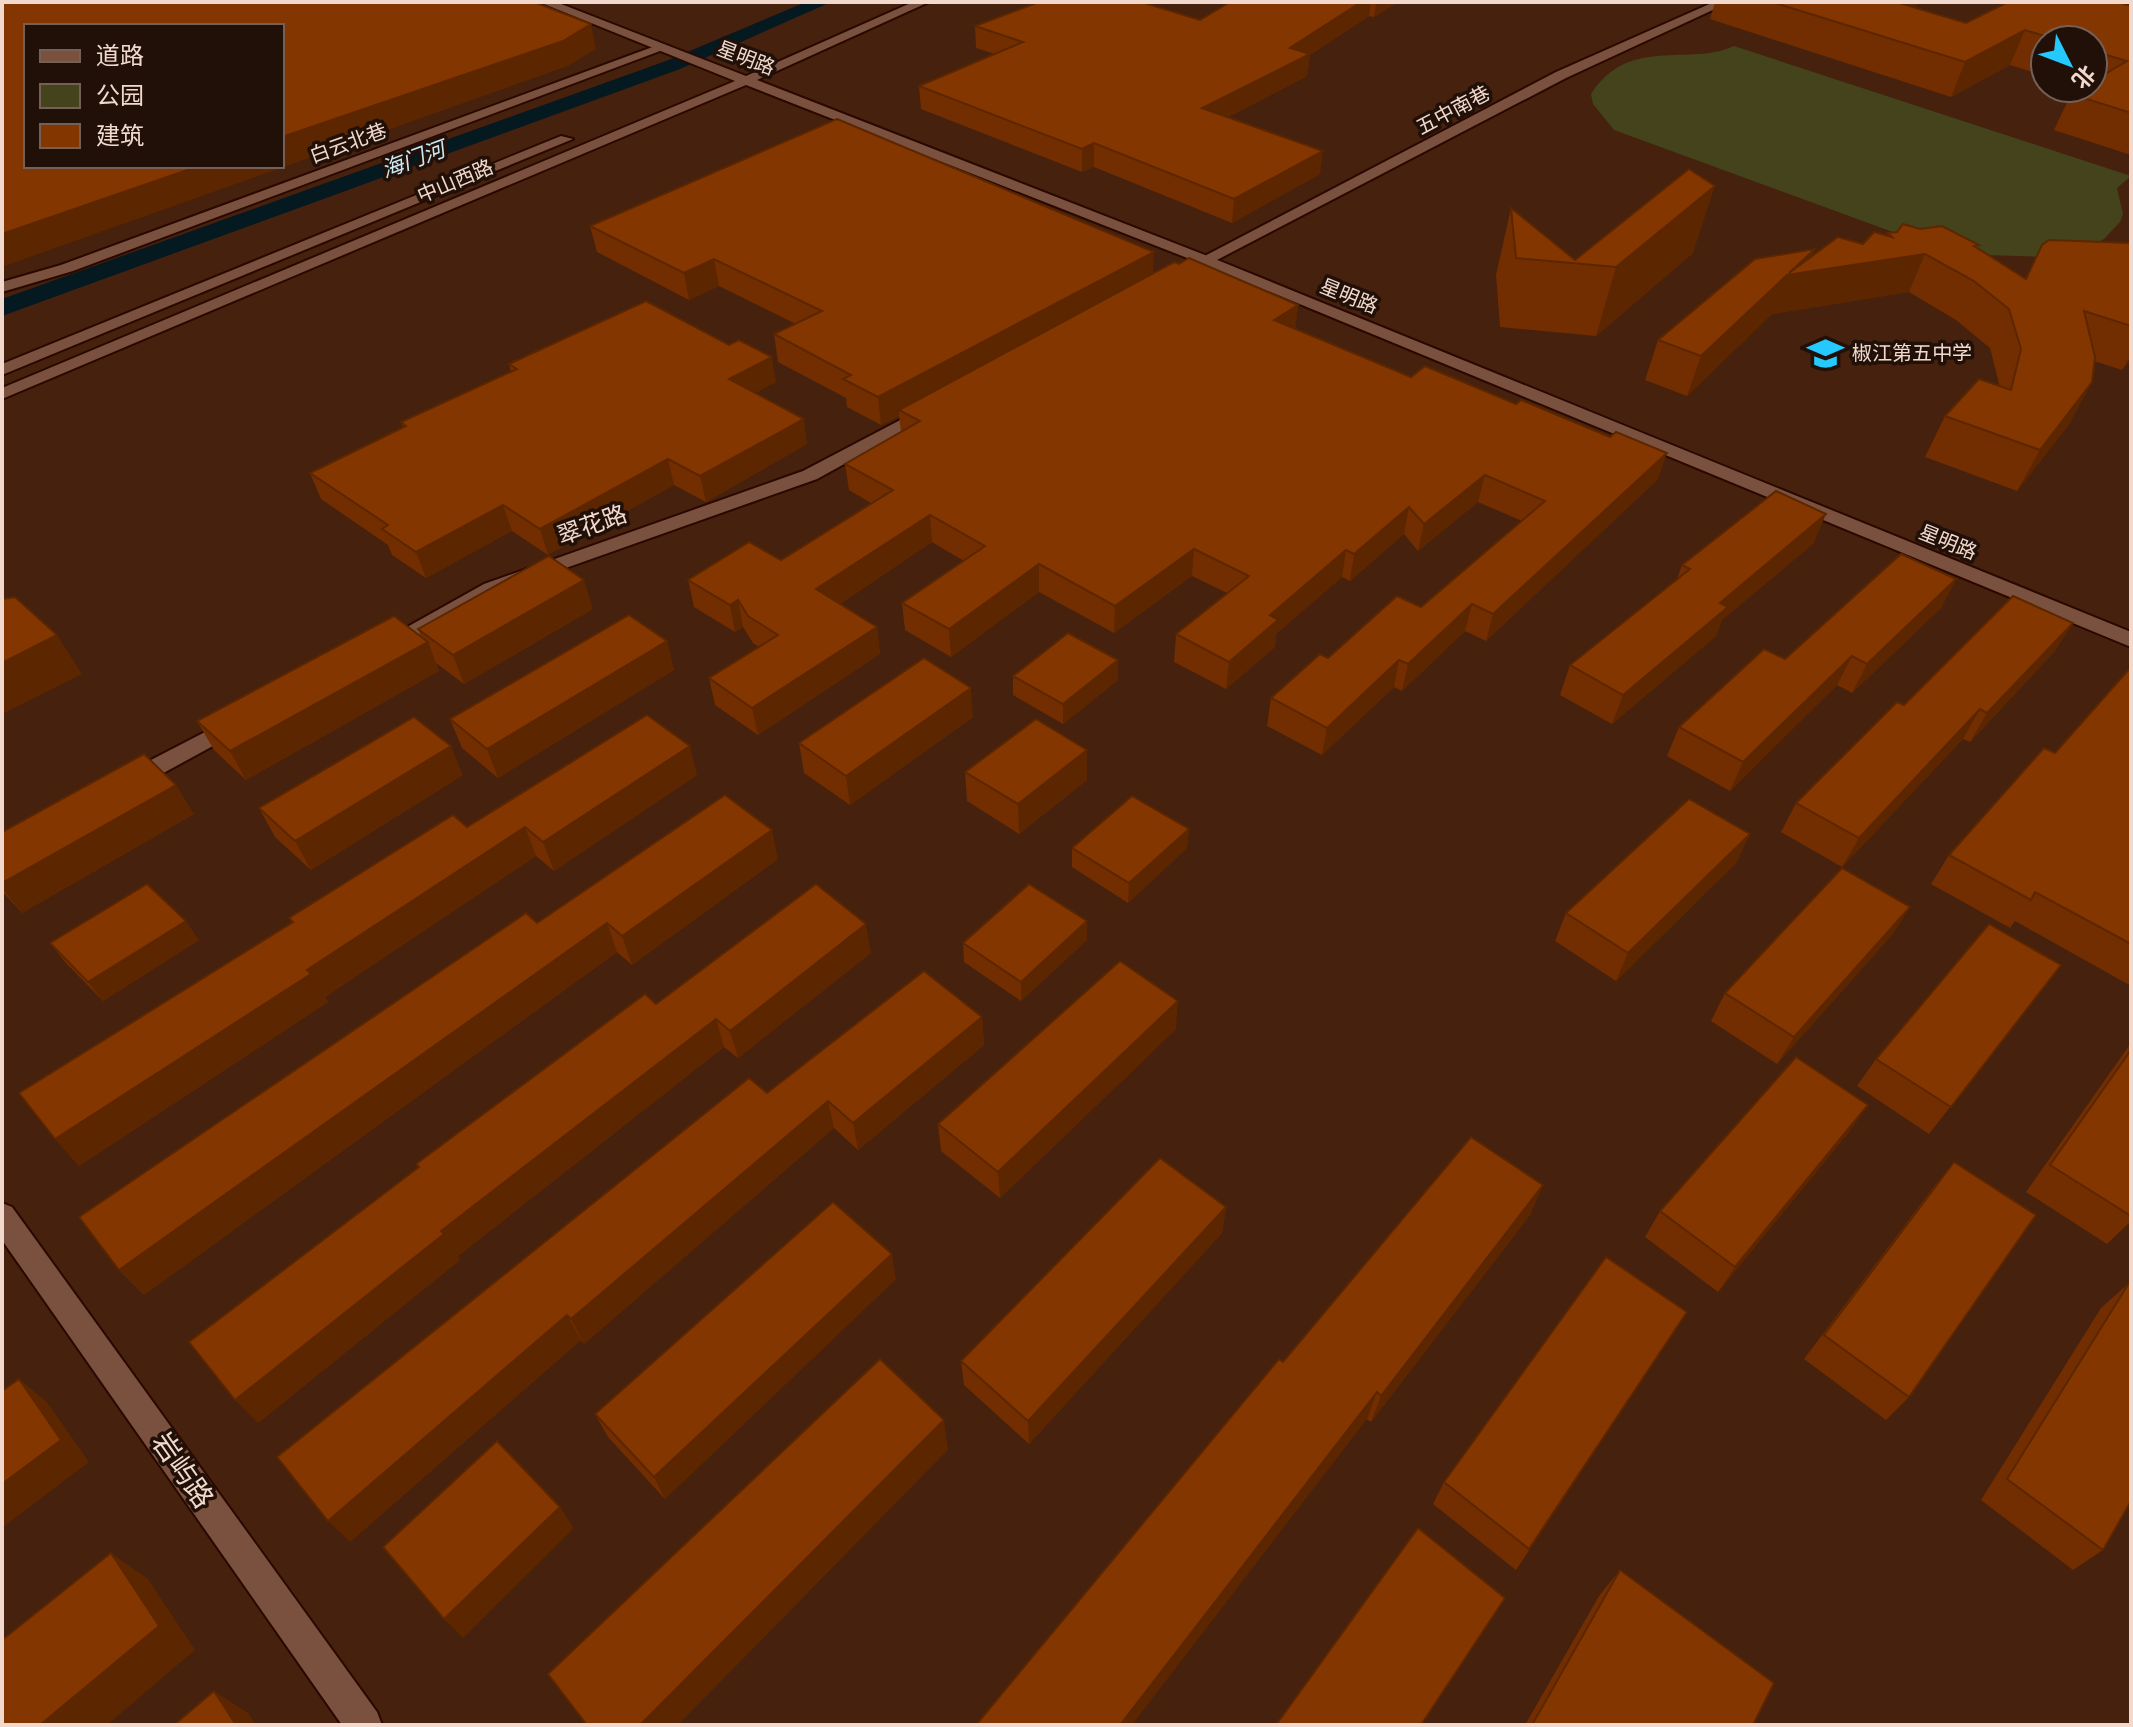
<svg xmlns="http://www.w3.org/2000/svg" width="2133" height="1727" font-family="Karla,'Noto Sans SC',sans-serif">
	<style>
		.green { fill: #44431c }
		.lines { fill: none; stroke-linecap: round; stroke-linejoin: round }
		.canal { fill: #051921; fill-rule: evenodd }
		.street-casing { stroke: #2a0800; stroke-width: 4 }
		.secondary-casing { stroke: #2a0800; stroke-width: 4 }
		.street { fill: #7a513e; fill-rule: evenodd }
		.secondary { fill: #7a513e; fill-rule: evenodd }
		.wall { fill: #722e00 }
		.shaded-wall { fill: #5c2600 }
		.building { fill: #843600; stroke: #5c2600; stroke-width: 2 }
		.labels { text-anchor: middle; stroke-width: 7; stroke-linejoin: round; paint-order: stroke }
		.far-street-label { font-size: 20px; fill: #f1d9ce; stroke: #201008 }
		.far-poi-label { font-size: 20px; fill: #f1d9ce; stroke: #201008; text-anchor: start }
		.far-water-label { font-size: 22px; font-style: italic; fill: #cbe8f6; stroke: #201008 }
		.street-label { font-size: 24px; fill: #f1d9ce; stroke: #201008 }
		.near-street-label { font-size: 28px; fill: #f1d9ce; stroke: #201008 }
	</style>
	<rect width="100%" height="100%" fill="#45210e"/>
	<path class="green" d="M 1734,46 L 2131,176 L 2117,188 L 2123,214 L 2120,222 L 2104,239 L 2080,253 L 2047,257 L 1953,254 L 1614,130 L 1593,104 L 1591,94 C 1629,35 1689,67 1734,46 Z"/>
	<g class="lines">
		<polygon class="canal" points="806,2 831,2 680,69 2,316 2,299 666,61"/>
		<defs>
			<g id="street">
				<polygon points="1714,2 1730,2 1566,78 1190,274 1176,271 1556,72"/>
				<polygon points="658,45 668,48 73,271 2,292 2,282 61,265"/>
				<polygon points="927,406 936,411 933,415 817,479 498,592 392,650 385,652 375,645 484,584 803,471"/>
				<polygon points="236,716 244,719 247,724 244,729 136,788 120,788 117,782 120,776"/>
			</g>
			<g id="secondary">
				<polygon points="539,2 556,2 746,76 913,2 929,2 757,80 1210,257 2131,632 2131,647 1200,263 746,85 2,399 2,388 735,81"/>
				<polygon points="561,136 573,139 2,375 2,364"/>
				<polygon points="2,1203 12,1207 377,1712 382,1725 342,1725 2,1240"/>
			</g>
		</defs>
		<use href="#street" class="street-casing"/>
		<use href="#secondary" class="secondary-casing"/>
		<use href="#street" class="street"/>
		<use href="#secondary" class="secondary"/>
	</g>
	<g class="wall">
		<polygon points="1230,2 1398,2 1374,17 1369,16 1310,55 1307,76 1228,117 1320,174 1232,223 1094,167 1082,172 921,109 919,86 995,54 976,48 975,26 1200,20"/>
		<polygon points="1715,2 1924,2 1912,7 1966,23 2131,6 2131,155 2054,130 2071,94 2093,88 2093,40 2045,40 2045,76 2010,65 1951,97 1710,19"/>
		<polygon points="1511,208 1575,260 1693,253 1596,336 1500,327 1496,275"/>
		<polygon points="590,226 1153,273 1298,305 1295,329 1658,479 1486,641 1465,631 1402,691 1394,687 1322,755 1267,726 1271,698 1328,658 1421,607 1522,521 1478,502 1418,551 1404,534 1350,581 1342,577 1276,634 1275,647 1226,689 1174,662 1176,634 1227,593 1192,576 1114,633 1039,592 951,657 905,630 902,603 964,561 932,542 840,604 877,627 880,654 758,735 715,705 709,678 759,647 753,643 743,627 735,632 694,607 688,580 781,560 871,503 849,490 845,464 901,432 899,416 881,425 847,407 846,398 778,362 774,334 796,324 719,286 689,300 597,252"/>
		<polygon points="1888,233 1977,248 2025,278 2131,243 2131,359 2122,370 2094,361 2070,423 2017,491 1925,457 1945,416 2000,387 1990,348 1956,320 1909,292 1772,314 1687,396 1645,380 1658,340 1812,256 1863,244 1887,236"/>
		<polygon points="729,345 776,382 755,393 807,444 706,502 674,485 548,555 512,531 426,578 392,555 388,545 321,499 310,473 403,427 401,422 511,372 509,364"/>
		<polygon points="1814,543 1722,620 1716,636 1612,724 1560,695 1570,665 1677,579 1682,565"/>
		<polygon points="1956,579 1941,608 1852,693 1837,685 1730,791 1667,756 1679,727 1785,659"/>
		<polygon points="593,609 464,684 436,663 439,671 246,780 214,750 197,721 421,637 418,629"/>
		<polygon points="2073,623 2054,652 1970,742 1963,739 1842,867 1781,832 1796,803 1904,705"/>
		<polygon points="667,641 674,670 498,778 462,748 450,719"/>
		<polygon points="1118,660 1118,680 1063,724 1013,695 1013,676"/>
		<polygon points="2131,667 2131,986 2015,921 2010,928 1931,884 1949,855 2055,753"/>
		<polygon points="973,717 850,805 804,773 799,743"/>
		<polygon points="1087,750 1087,780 1019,834 967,801 965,772"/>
		<polygon points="463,775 311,870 275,837 259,808"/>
		<polygon points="697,775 554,871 536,856 325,997 328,1002 79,1166 55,1139 292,923 289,918 467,827"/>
		<polygon points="194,814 22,913 2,891 2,832"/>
		<polygon points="1189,829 1187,848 1128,903 1072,867 1072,848"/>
		<polygon points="1750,834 1736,863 1616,981 1555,941 1566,913"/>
		<polygon points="778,859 632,965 617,952 144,1295 119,1270 537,923"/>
		<polygon points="1910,907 1891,936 1777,1064 1711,1021 1725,993"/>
		<polygon points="199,940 103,1001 65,962 50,943"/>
		<polygon points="1087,940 1021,1001 964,962 963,943"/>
		<polygon points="871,953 738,1058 724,1047 458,1256 460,1260 258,1423 419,1168 416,1164 656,1004"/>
		<polygon points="2061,965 1929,1134 1857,1086 1876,1059"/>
		<polygon points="982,1017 984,1045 858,1150 834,1128 584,1344 581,1340 350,1542 767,1093"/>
		<polygon points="1176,1029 1000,1198 941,1151 938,1124"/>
		<polygon points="2131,1043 2131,1221 2107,1244 2026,1192"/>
		<polygon points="1868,1105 1849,1132 1718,1292 1645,1237 1660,1211"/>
		<polygon points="1954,1162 1909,1397 1886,1420 1804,1359 1932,1189"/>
		<polygon points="1543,1185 1530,1215 1371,1422 1283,1362"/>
		<polygon points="1226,1207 1222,1233 1029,1444 964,1385 961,1361"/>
		<polygon points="896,1279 665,1499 608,1437 595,1414"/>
		<polygon points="2129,1283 2103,1550 2073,1570 1981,1500 2101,1308"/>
		<polygon points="1687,1312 1516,1570 1433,1504 1444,1482"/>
		<polygon points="1620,1570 1753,1725 1525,1725 1599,1596"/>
	</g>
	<g class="shaded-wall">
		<polygon points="1361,2 1371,2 1369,16 1310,55 1307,76 1200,131 1202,108 1290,48"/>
		<polygon points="1376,2 1398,2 1374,17"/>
		<polygon points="1866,2 1924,2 1857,28"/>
		<polygon points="591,24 596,49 568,66 2,267 2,234 199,166 282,166 282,137"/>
		<polygon points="2025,30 2010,65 1951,97 1965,62"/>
		<polygon points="1094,143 1094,167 1082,172 1082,149"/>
		<polygon points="1323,151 1320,174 1232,223 1234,199"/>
		<polygon points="1715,186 1693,253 1596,336 1616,267"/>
		<polygon points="1815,249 1806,272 1925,254 1909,292 1772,314 1687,396 1701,356"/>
		<polygon points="1154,252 1153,279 899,410 899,416 881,425 878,397"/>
		<polygon points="714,259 719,286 689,300 684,273"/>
		<polygon points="1298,305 1295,330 1274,320"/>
		<polygon points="2131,355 2131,359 2122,370"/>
		<polygon points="772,357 776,382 733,404 729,379"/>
		<polygon points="2092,382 2070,423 2017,491 2040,450"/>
		<polygon points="804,419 807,444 706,502 700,476"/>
		<polygon points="1667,453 1658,479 1486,641 1493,614"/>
		<polygon points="668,459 674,485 548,555 540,529"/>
		<polygon points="1485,475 1478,502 1418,551 1424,524"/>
		<polygon points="503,505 512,531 426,578 416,552"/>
		<polygon points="1409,507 1404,534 1350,581 1354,554"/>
		<polygon points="1826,514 1814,543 1722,620 1716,636 1612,724 1623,695 1720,603"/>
		<polygon points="930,515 932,542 821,617 816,589"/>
		<polygon points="1194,549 1192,576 1114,633 1115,606"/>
		<polygon points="1346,550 1342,577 1276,634 1275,647 1226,689 1229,662 1270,615"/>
		<polygon points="1039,564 1039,592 951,657 949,629"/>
		<polygon points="1956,579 1941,608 1852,693 1867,664"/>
		<polygon points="584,580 593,609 464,684 453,655"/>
		<polygon points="738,600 743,627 735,632 730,605"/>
		<polygon points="1472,604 1465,631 1402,691 1408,664"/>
		<polygon points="2073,623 2054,652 1970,742 1987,713"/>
		<polygon points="877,627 880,654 758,735 752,708"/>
		<polygon points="57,635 82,674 2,714 2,663"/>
		<polygon points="667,641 674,670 498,778 487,749"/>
		<polygon points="428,642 439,671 246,780 230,751"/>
		<polygon points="1852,656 1837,685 1730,791 1743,762"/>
		<polygon points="1118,660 1118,680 1063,724 1063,704"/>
		<polygon points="1399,660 1394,687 1322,755 1327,728"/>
		<polygon points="971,688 973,717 850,805 846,776"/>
		<polygon points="1980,709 1963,739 1842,867 1859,838"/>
		<polygon points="451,746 463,775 311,870 295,841"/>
		<polygon points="690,746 697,775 554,871 543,842"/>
		<polygon points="1087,750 1087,780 1019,834 1018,804"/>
		<polygon points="176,785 194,814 22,913 2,888 2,883"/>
		<polygon points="525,827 536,856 325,997 328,1002 79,1166 55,1139 307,970"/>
		<polygon points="1189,829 1187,848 1128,903 1129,883"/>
		<polygon points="772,830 778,859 632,965 622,936"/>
		<polygon points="1750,834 1736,863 1616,981 1628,953"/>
		<polygon points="1910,907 1891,936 1777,1064 1794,1037"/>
		<polygon points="186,921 199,940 103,1001 88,982"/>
		<polygon points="1087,921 1087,940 1021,1001 1021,982"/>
		<polygon points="607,923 617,952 144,1295 119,1270"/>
		<polygon points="866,924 871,953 738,1058 730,1031"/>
		<polygon points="1178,1001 1176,1029 1000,1198 998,1172"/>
		<polygon points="982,1017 984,1045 858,1150 853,1123"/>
		<polygon points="716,1019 724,1047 458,1256 460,1260 258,1423 235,1400 441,1231"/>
		<polygon points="828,1101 834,1128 584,1344 571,1319"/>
		<polygon points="1868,1105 1849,1132 1718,1292 1735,1267"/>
		<polygon points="1543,1185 1530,1215 1371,1422 1381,1396"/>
		<polygon points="1226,1207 1222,1233 1029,1444 1028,1421"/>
		<polygon points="892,1254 896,1279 665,1499 654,1477"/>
		<polygon points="567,1315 581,1340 350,1542 328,1521"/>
		<polygon points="19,1379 47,1402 89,1462 2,1528 2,1484"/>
		<polygon points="1377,1392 1367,1419 1132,1725 1120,1725"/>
		<polygon points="944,1420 948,1450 678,1725 640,1725"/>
		<polygon points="560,1507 574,1528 463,1638 444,1619"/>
		<polygon points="111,1553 148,1579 195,1650 107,1725 40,1725"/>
		<polygon points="214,1691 248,1713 256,1725 236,1725"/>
	</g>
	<g class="building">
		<polygon points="2,2 534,2 591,24 563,41 282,137 282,26 26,26 26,166 199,166 2,234"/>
		<polygon points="1039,2 1141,2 1200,20 1230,2 1361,2 1290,48 1310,54 1202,108 1323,151 1234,199 1094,143 1082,149 919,86 1023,42 975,26"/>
		<polygon points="1772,2 1896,2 1966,23 2008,2 2118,2 2131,6 2131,113 2071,94 2081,88 2093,88 2093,81 2127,61 2093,51 2093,40 2058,40 2025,30 1965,62"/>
		<polygon points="837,119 1154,252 878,397 843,379 851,375 774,334 822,311 714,259 684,273 590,226"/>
		<polygon points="1689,169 1715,186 1616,267 1516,258 1511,208 1575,260"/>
		<polygon points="1903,224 1920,229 1942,226 1979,245 1974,246 2026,279 2042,245 2049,240 2131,243 2131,326 2084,311 2095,357 2092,382 2040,450 1945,416 1979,379 2011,390 2021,349 2009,309 1974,281 1925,254 1787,275 1701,356 1658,340 1755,259 1815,249 1789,273 1838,237 1863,244 1874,232 1892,237 1888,233 1897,232"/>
		<polygon points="1189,258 1298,305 1274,320 1411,377 1425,366 1516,404 1521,400 1610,437 1616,432 1667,453 1493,614 1472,604 1408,664 1399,660 1327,728 1271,698 1320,654 1328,658 1397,596 1421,607 1545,501 1485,475 1424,524 1409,507 1354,554 1346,550 1270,615 1278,620 1229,662 1176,634 1249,576 1194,549 1115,606 1039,564 949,629 902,603 985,546 930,515 816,589 877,627 752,708 709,678 778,635 748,616 738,600 730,605 688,580 749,542 781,560 893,490 845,464 920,421 899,410 1174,262 1179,264"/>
		<polygon points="646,301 729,345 739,340 772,357 729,379 804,419 700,476 668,459 540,529 503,505 416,552 382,529 388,525 310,473 406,426 401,422 517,369 509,364"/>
		<polygon points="1776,491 1826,514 1720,603 1728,607 1623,695 1570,665 1690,569 1682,565"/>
		<polygon points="1901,554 1956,579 1867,664 1852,656 1743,762 1679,727 1764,649 1785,659"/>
		<polygon points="549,556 584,580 453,655 418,629"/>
		<polygon points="2013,596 2073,623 1987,713 1980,709 1859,838 1796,803 1897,702 1904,705"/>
		<polygon points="15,597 57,635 2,663 2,599"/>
		<polygon points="629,615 667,641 487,749 450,719"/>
		<polygon points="394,616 428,642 230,751 197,721"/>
		<polygon points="1068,633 1118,660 1063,704 1013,676"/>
		<polygon points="924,658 971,688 846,776 799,743"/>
		<polygon points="2131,667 2131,944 2035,892 2031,900 1949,855 2044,748 2055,753"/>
		<polygon points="647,715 690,746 543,842 525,827 307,970 311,974 55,1139 19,1093 293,922 289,918 453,815 467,827"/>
		<polygon points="414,717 451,746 295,841 259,808"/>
		<polygon points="1036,719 1087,750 1018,804 965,772"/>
		<polygon points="144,754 176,785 2,883 2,832"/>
		<polygon points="725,795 772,830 622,936 607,923 119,1270 79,1217 526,913 537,923"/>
		<polygon points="1132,796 1189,829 1129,883 1072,848"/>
		<polygon points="1689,799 1750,834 1628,953 1566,913"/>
		<polygon points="1842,868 1910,907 1794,1037 1725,993"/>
		<polygon points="147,884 186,921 88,982 50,943"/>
		<polygon points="816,884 866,924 730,1031 716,1019 441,1231 444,1234 235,1400 189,1342 419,1167 416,1164 645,994 656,1004"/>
		<polygon points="1029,884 1087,921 1021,982 963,943"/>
		<polygon points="1989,924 2061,965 1951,1107 1876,1059"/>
		<polygon points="1120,961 1178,1001 998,1172 938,1124"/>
		<polygon points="924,971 982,1017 853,1123 828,1101 571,1319 567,1315 328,1521 277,1457 749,1078 767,1093"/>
		<polygon points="2131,1050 2131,1216 2050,1165"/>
		<polygon points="1796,1057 1868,1105 1735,1267 1660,1211"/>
		<polygon points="1471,1137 1543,1185 1381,1396 1377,1392 1120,1725 976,1725 1279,1359 1283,1362"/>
		<polygon points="1160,1158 1226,1207 1028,1421 961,1361"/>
		<polygon points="1954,1162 2036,1215 1909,1397 1824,1335"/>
		<polygon points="833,1202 892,1254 654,1477 595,1414"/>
		<polygon points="1606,1257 1687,1312 1529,1549 1444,1482"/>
		<polygon points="2129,1283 2131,1284 2131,1501 2103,1550 2007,1479"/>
		<polygon points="880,1359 944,1420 640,1725 587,1725 548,1674"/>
		<polygon points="19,1379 61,1440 2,1484 2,1391"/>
		<polygon points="497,1441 560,1507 444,1619 383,1547"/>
		<polygon points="1418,1528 1505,1598 1421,1725 1276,1725"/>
		<polygon points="111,1553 159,1626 40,1725 2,1725 2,1640"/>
		<polygon points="1620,1570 1774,1683 1753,1725 1532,1725"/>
		<polygon points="214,1691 236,1725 174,1725"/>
	</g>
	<defs>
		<symbol id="school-bare" viewBox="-9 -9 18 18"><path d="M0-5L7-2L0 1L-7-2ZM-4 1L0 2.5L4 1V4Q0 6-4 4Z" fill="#25c9fe" stroke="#201008" stroke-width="2.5" paint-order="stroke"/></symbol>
	</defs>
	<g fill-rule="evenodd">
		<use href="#school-bare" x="1800" y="328" width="51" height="51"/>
	</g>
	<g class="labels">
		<g class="far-street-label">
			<text transform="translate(746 58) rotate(21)" y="7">星明路</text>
			<text transform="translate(1453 110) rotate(-28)" y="7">五中南巷</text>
			<text transform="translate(348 143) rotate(-20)" y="7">白云北巷</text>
			<text transform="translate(455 181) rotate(-23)" y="7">中山西路</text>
			<text transform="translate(1349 296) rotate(22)" y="7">星明路</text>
			<text transform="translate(1948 542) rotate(22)" y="7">星明路</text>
		</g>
		<g class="far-poi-label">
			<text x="1852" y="360">椒江第五中学</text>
		</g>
		<g class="far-water-label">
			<text transform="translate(413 159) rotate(-20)" y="8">海门河</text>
		</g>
		<g class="street-label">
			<text transform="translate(592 525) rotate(-20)" y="8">翠花路</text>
		</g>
		<g class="near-street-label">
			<text transform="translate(183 1470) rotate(55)" y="10">岩屿路</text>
		</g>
	</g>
	<rect width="2133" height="1727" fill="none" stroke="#f1d9ce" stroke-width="8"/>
	<rect x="24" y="24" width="260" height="144" fill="#201008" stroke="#746057" stroke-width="2"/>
	<rect x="40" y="50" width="40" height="12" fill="#7a513e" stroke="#746057" stroke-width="2"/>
	<text x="96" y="64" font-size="24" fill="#f1d9ce">道路</text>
	<rect x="40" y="84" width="40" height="24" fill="#44431c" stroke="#746057" stroke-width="2"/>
	<text x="96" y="104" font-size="24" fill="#f1d9ce">公园</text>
	<rect x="40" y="124" width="40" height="24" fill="#843600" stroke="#746057" stroke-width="2"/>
	<text x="96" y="144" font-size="24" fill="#f1d9ce">建筑</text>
	<g transform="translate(2069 64) rotate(132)"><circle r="38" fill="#201008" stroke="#746057" stroke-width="2"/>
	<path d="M0-6L14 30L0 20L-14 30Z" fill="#25c9fe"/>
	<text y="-12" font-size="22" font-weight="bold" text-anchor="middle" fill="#f1d9ce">北</text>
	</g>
</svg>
